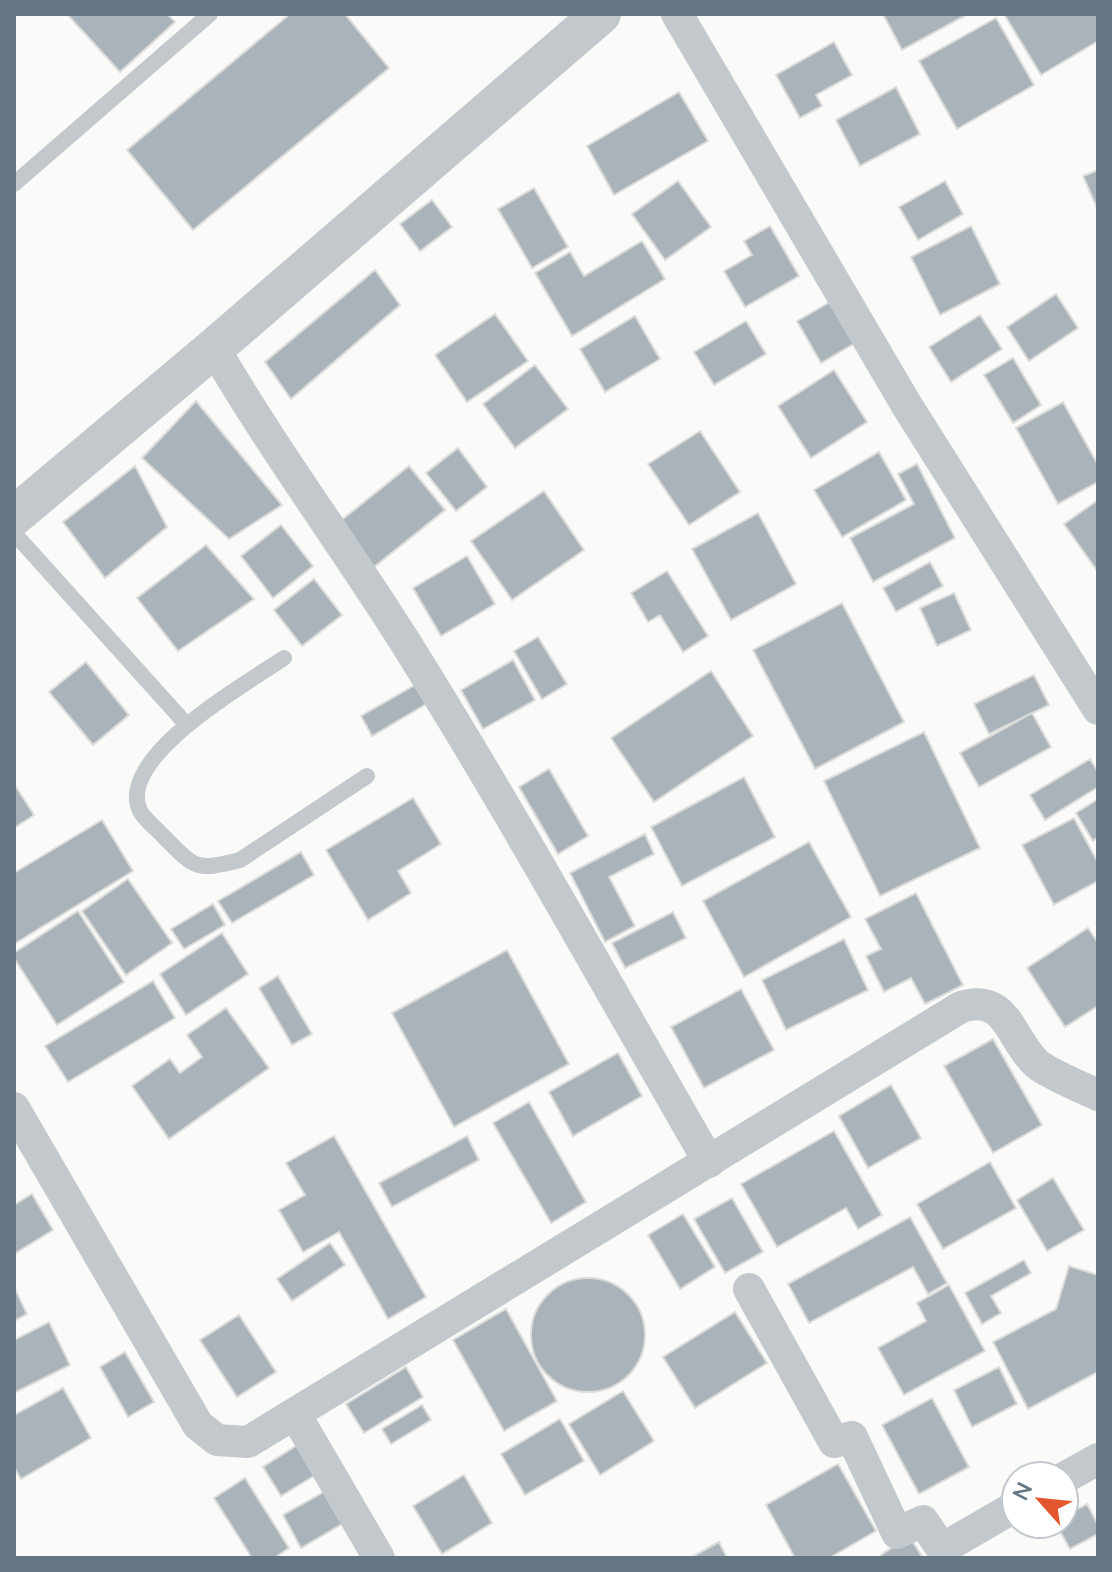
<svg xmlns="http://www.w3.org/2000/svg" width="1112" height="1572" font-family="'Nunito Sans',sans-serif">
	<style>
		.building { fill: #aab3b9; stroke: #dcdcda; stroke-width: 2 }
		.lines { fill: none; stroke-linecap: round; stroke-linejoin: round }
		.service { stroke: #c3c8cc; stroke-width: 16 }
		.minor { stroke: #c3c8cc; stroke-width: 32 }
		.tertiary { stroke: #c3c8cc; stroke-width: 40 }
	</style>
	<rect width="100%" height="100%" fill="#fafaf8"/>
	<g class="building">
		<polygon points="67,14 167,14 175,22 120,72"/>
		<polygon points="290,14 345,14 389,68 193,230 127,150"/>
		<polygon points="883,14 968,14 902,50"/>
		<polygon points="1004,14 1096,14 1098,18 1098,41 1041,75"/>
		<polygon points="996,18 1034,85 957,129 919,61"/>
		<polygon points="834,42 852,75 816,95 822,106 800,118 776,75"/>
		<polygon points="896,87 920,134 860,166 836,120"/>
		<polygon points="679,92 708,141 614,195 587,146"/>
		<polygon points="1098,170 1098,210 1083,176"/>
		<polygon points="678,181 711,227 665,260 632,214"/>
		<polygon points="945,181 963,214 918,240 899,207"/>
		<polygon points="534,188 568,247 532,268 498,209"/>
		<polygon points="432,200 452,227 420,251 400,224"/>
		<polygon points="770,226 799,276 745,307 724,271 752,255 744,241"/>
		<polygon points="971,226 1000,284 940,315 911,257"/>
		<polygon points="642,241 665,279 572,336 535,273 570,252 584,276"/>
		<polygon points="375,270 400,305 291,399 265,362"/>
		<polygon points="1056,294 1078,328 1029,361 1007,327"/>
		<polygon points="832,301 855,343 821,363 797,321"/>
		<polygon points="495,314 528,361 467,402 435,355"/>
		<polygon points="980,315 1002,349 951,382 929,347"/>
		<polygon points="635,316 660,359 605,392 580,349"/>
		<polygon points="746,321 766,354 714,385 694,352"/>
		<polygon points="1013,358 1041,405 1013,423 984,375"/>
		<polygon points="535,365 568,409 515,448 483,404"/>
		<polygon points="834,370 867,422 811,458 778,406"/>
		<polygon points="196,401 282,505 229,539 142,458"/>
		<polygon points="1063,402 1098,465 1098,482 1058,504 1016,428"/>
		<polygon points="700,431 740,492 689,525 648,464"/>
		<polygon points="458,448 487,487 456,511 426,473"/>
		<polygon points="879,452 906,500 842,537 814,490"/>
		<polygon points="917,464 955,538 873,582 850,538 914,504 898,474"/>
		<polygon points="135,466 167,527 105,578 63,522"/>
		<polygon points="409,466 445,510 374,567 338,523"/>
		<polygon points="544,491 584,550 512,600 471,541"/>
		<polygon points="1098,500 1098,572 1064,524"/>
		<polygon points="758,513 796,584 731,620 692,549"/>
		<polygon points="281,525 313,566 273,598 241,556"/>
		<polygon points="206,545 254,599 178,651 137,598"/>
		<polygon points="467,556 495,604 441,636 413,588"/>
		<polygon points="930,562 943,586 896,612 883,588"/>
		<polygon points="667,571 708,636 683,652 660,615 648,622 631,593"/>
		<polygon points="314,579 342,615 302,646 274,610"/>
		<polygon points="954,593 971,630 937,646 920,608"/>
		<polygon points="842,603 904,722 815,769 753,650"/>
		<polygon points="538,637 567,684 542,699 514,651"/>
		<polygon points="513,660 535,700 483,729 461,690"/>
		<polygon points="86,662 129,715 93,745 49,692"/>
		<polygon points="711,671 753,736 654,802 611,738"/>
		<polygon points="1034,675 1049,705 989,734 974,704"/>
		<polygon points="422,681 433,700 372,736 361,716"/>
		<polygon points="1032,713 1051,747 979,787 960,753"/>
		<polygon points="924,732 980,848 880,896 824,781"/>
		<polygon points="1090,759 1098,772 1098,787 1045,820 1030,795"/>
		<polygon points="549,769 588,836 558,854 519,787"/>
		<polygon points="744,777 775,837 682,886 651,827"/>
		<polygon points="16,787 34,815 14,828 14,788"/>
		<polygon points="413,798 441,844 398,871 411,893 368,920 326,850"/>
		<polygon points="1098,799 1098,837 1093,841 1076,813"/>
		<polygon points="1074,818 1098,863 1098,881 1054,905 1022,845"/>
		<polygon points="102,820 133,871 14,944 14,873"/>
		<polygon points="645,834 654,854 609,877 635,926 605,942 570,873"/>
		<polygon points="809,842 851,917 744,977 703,901"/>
		<polygon points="301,852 314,875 232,923 218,901"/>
		<polygon points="128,879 172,943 126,975 82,911"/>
		<polygon points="916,893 963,985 925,1004 911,978 884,992 866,956 881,949 865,919"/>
		<polygon points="213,904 225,925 184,949 171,929"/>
		<polygon points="78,911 124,982 57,1025 14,958 14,953"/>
		<polygon points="673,912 686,938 625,968 612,943"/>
		<polygon points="1088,928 1098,943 1098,1006 1065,1027 1027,968"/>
		<polygon points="222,933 248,974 186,1015 160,974"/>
		<polygon points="844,939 868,990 786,1030 762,980"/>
		<polygon points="507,950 569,1064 454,1127 392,1013"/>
		<polygon points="278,976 312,1034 292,1045 259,988"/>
		<polygon points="153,981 175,1018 68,1082 45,1046"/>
		<polygon points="741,989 774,1050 704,1088 671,1027"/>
		<polygon points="226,1008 269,1068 169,1139 132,1086 170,1059 180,1073 202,1057 187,1035"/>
		<polygon points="993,1039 1042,1125 993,1153 944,1066"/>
		<polygon points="618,1053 642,1096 573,1136 549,1092"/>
		<polygon points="891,1085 921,1138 868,1168 839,1116"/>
		<polygon points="529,1102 586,1202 551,1223 493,1123"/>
		<polygon points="834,1131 882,1215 858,1229 846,1208 777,1247 741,1184"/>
		<polygon points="334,1136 426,1297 388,1319 339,1232 303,1252 279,1210 305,1195 286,1163"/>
		<polygon points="467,1136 479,1160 392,1207 379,1183"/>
		<polygon points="990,1162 1016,1208 943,1249 917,1204"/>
		<polygon points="1053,1178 1084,1230 1047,1251 1017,1200"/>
		<polygon points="32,1194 53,1230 14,1254 14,1205"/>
		<polygon points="732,1198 763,1252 725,1273 694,1219"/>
		<polygon points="683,1214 715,1267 680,1289 648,1235"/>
		<polygon points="910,1217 947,1283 928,1294 913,1267 809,1323 788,1284"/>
		<polygon points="330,1243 345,1265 292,1301 277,1279"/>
		<polygon points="1024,1260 1031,1273 991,1296 1001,1313 982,1324 965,1293"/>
		<polygon points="1069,1266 1098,1275 1098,1372 1028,1409 993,1342 1056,1309"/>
		<circle cx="588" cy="1335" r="57"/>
		<polygon points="949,1285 985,1351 904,1395 878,1348 926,1321 917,1303"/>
		<polygon points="14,1287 27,1314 14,1321"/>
		<polygon points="506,1309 557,1401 504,1431 453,1340"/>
		<polygon points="735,1312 767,1363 695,1408 663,1357"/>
		<polygon points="239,1315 276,1372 237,1397 200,1340"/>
		<polygon points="49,1322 70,1365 14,1393 14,1340"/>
		<polygon points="125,1352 154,1402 128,1417 100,1367"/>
		<polygon points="406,1367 423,1397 364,1433 346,1404"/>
		<polygon points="999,1367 1017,1404 972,1427 954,1390"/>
		<polygon points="63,1388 91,1438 21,1479 14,1467 14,1415"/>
		<polygon points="623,1391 654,1441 600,1475 569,1424"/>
		<polygon points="932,1398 969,1467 919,1494 882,1425"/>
		<polygon points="422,1405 431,1420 391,1444 382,1429"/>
		<polygon points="560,1419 584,1461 525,1495 501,1454"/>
		<polygon points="299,1444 317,1474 281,1496 263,1467"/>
		<polygon points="838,1464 876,1531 829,1558 795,1558 766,1505"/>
		<polygon points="464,1475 492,1523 442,1554 413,1506"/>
		<polygon points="245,1478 289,1548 274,1558 252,1558 214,1498"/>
		<polygon points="324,1492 342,1524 301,1548 283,1515"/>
		<polygon points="1087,1504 1098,1525 1098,1534 1070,1549 1056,1524 1064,1524 1064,1516"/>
		<polygon points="909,1536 923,1558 883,1558 881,1555"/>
		<polygon points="719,1542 727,1558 690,1558"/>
	</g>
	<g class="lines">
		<g class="service">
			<polyline points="14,184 210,14"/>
			<polyline points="14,533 187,725"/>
			<path d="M 284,658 C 249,682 115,757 140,811 C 145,820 158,830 165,838 C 196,869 196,871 240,860 L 367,776"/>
		</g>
		<g class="minor">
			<polyline points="677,14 906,404 1098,709"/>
			<path d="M 214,348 C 275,453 348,550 412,653 C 516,820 611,992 709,1162"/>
			<path d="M 14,1108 L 198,1425 L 217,1440 L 248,1442 L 961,1007 C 1008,992 1010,1040 1037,1064 C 1049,1074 1083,1088 1098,1095"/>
			<polyline points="749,1289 834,1442 852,1437 897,1533 923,1521 942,1549 1016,1506"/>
			<polyline points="295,1414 379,1558"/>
			<polyline points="1064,1478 1098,1459"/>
		</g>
		<polyline class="tertiary" points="14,516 214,348 601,14"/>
	</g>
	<rect width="1112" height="1572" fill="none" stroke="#657683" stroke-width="32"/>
	<g transform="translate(1040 1500) rotate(297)"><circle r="38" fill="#ffffff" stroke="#c1c8cd" stroke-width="2"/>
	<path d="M0-6L14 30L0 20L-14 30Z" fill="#e4572e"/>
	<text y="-12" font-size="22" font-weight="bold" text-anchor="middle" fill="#657683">N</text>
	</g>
</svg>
